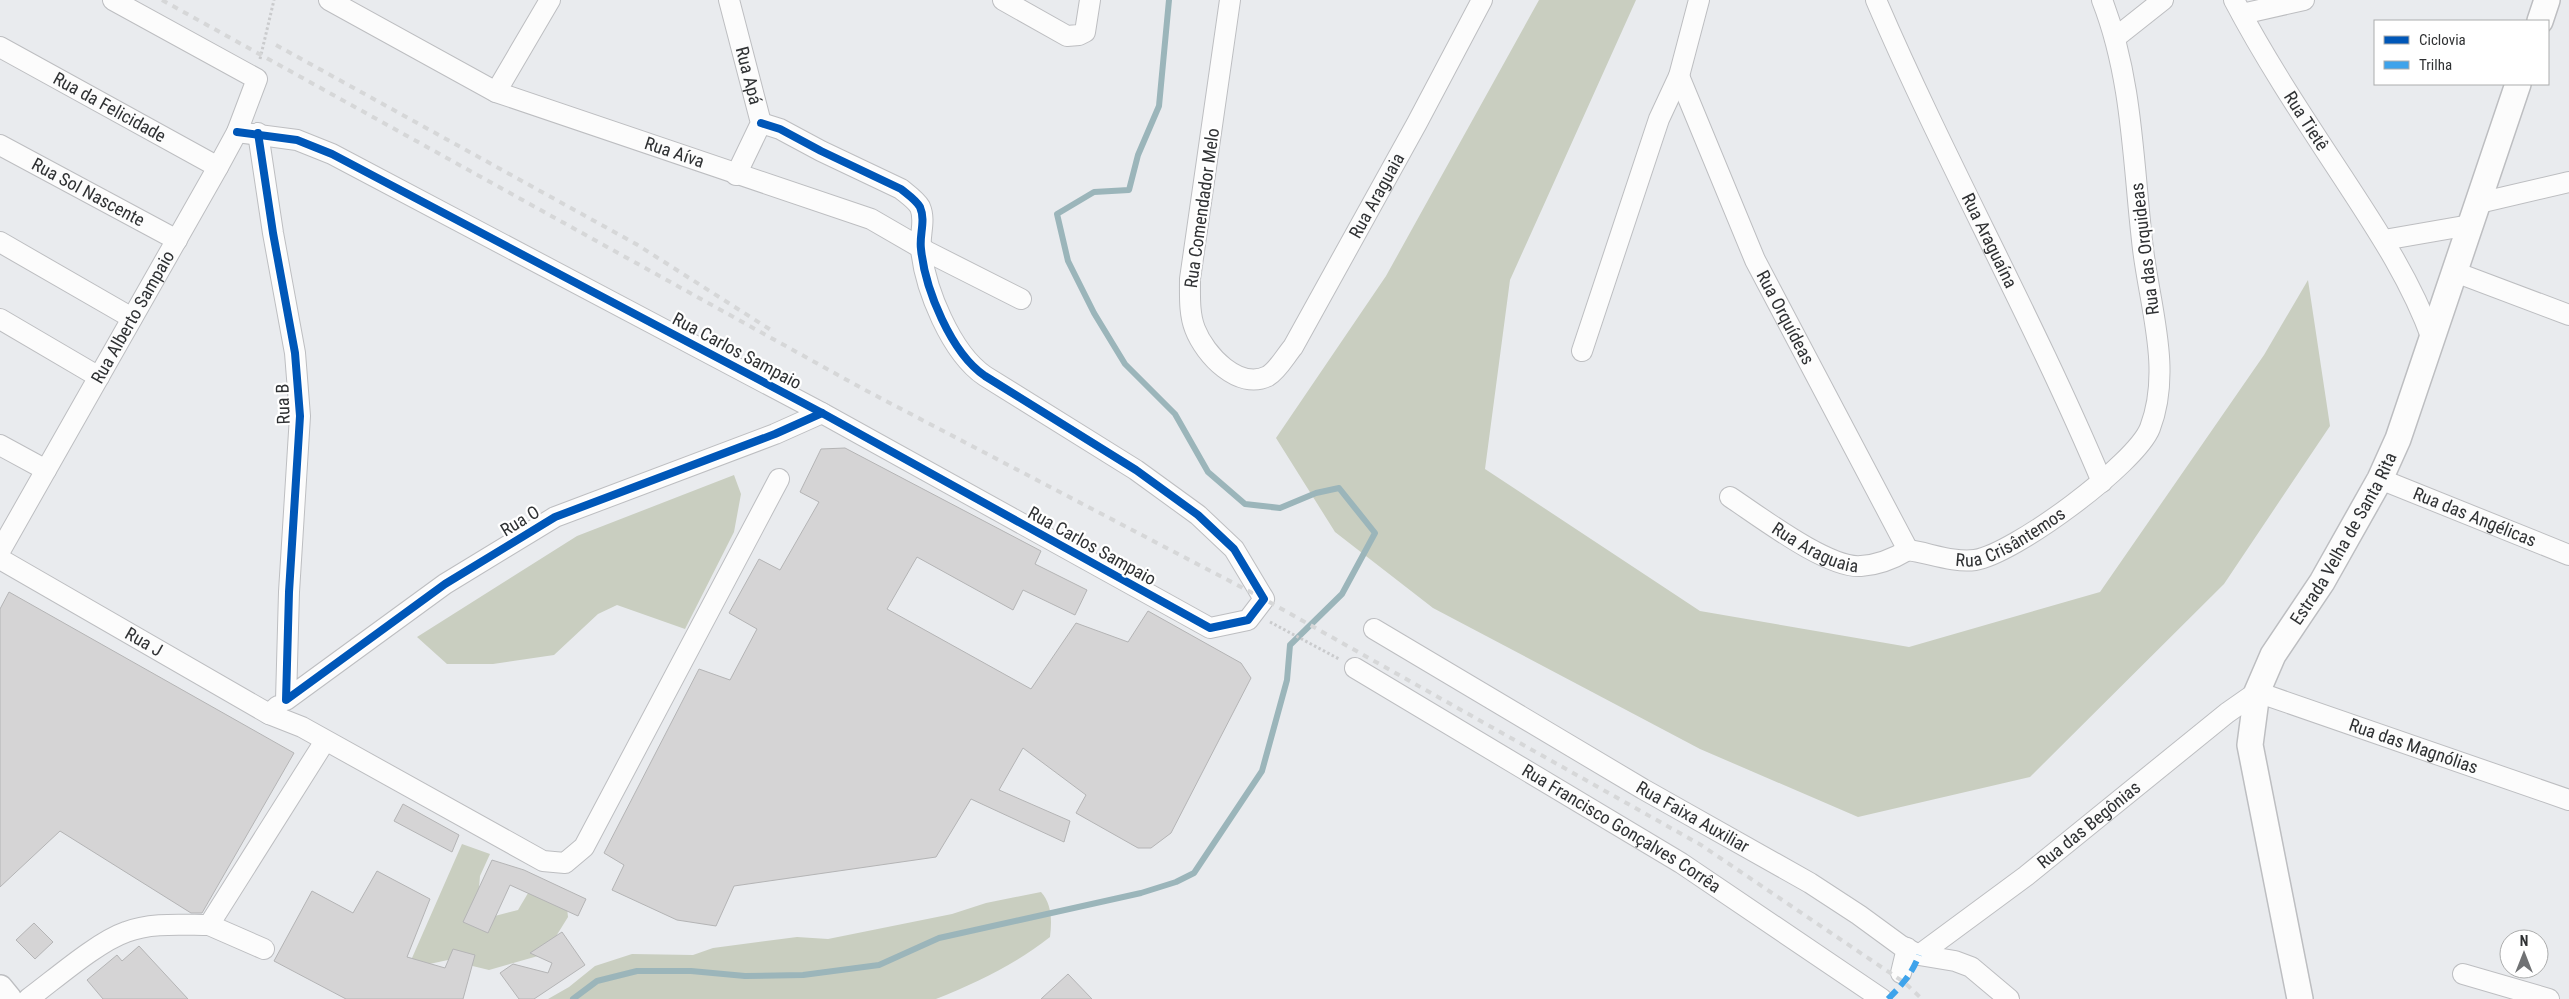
<svg xmlns="http://www.w3.org/2000/svg" width="2569" height="999" font-family="'Roboto Condensed',sans-serif">
	<style>
		.forest { fill: #c9cec0 }
		.lines { fill: none; stroke-linecap: round; stroke-linejoin: round }
		.stream { stroke: #9bb5ba; stroke-width: 6 }
		.building { fill: #d5d4d5; stroke: #b4b4b5 }
		.minor-casing { stroke: #bdbec1; stroke-width: 22 }
		.major-casing { stroke: #bdbec1; stroke-width: 28 }
		.path { stroke: #cacbcd; stroke-width: 3; stroke-dasharray: 2.5 2.5; stroke-linecap: butt }
		.minor { stroke: #fcfcfc; stroke-width: 20 }
		.major { stroke: #fcfcfc; stroke-width: 25 }
		.rail { stroke: #d6d7d8; stroke-width: 4; stroke-dasharray: 6 6; stroke-linecap: butt }
		.quiet { stroke: #3ea3eb; stroke-width: 6; stroke-dasharray: 12 6; stroke-linecap: butt }
		.cycleway-casing { stroke: #fff; stroke-width: 11 }
		.cycleway { stroke: #0057b8; stroke-width: 8 }
		.labels { text-anchor: middle; stroke-width: 4.5; stroke-linejoin: round; paint-order: stroke }
		.street-label { font-size: 18px; fill: #2f3133; stroke: #fff }
	</style>
	<rect width="100%" height="100%" fill="#e9ebee"/>
	<g class="forest">
		<polygon points="1539,0 1636,0 1510,280 1485,469 1700,611 1909,647 2100,592 2264,355 2308,280 2330,426 2224,584 2030,777 1858,817 1700,749 1433,608 1335,532 1276,438 1386,276"/>
		<polygon points="734,475 741,494 734,532 685,629 617,605 598,614 554,655 493,664 447,664 417,637 577,536"/>
		<polygon points="462,844 490,854 480,876 476,921 518,910 534,883 565,889 568,917 545,954 489,970 448,960 420,966 412,958"/>
		<path d="M 1041,892 C 1052,904 1052,921 1050,937 C 1016,964 977,983 936,999 L 548,999 L 569,987 L 595,966 L 632,954 L 693,955 L 713,948 L 797,937 L 828,939 L 952,914 L 986,903 Z"/>
	</g>
	<g class="lines">
		<polyline class="stream" points="573,999 597,981 637,971 691,971 745,976 803,975 879,965 939,938 1141,893 1176,882 1194,873 1262,771 1287,680 1290,645 1342,594 1375,533 1339,488 1316,493 1280,508 1245,504 1208,472 1175,414 1125,364 1094,313 1068,261 1057,214 1094,192 1129,190 1138,155 1159,106 1169,0"/>
	</g>
	<g class="building">
		<polygon points="845,448 1041,551 1035,564 1087,590 1075,615 1023,590 1013,610 917,557 887,609 1031,689 1076,623 1128,642 1148,611 1241,663 1251,678 1171,833 1151,848 1138,848 1076,813 1086,795 1023,748 999,790 1070,821 1064,842 971,799 936,857 734,886 716,926 677,920 612,890 624,865 604,853 699,669 730,680 757,629 729,613 759,559 780,570 819,502 800,492 821,449"/>
		<polygon points="9,592 294,753 202,913 191,913 60,831 0,887 0,609"/>
		<polygon points="403,804 459,835 452,852 394,821"/>
		<polygon points="492,860 524,870 586,899 578,916 510,885 488,933 463,922"/>
		<polygon points="377,871 430,899 407,957 445,968 453,949 475,955 463,999 346,999 274,961 312,891 353,913"/>
		<polygon points="34,923 53,942 35,959 16,940"/>
		<polygon points="562,932 585,965 534,999 519,999 500,973 513,964 548,973 552,963 530,953"/>
		<polygon points="139,946 188,999 103,999 87,980 117,955 122,961"/>
		<polygon points="1068,974 1092,999 1041,999"/>
	</g>
	<g class="lines">
		<defs>
			<g id="minor">
				<path id="s1" d="M 329,0 L 496,92 L 871,219 L 928,252 L 1021,299"/>
				<path id="s2" d="M 729,0 L 761,123 L 736,175"/>
				<polyline points="1003,0 1067,36 1079,35 1085,32 1090,0"/>
				<path id="s3" d="M 1230,0 L 1190,279 C 1190,296 1189,314 1195,329 C 1205,355 1239,391 1268,376 C 1278,370 1286,355 1293,347 L 1417,123 L 1482,0"/>
				<path id="s4" d="M 1876,0 C 1946,163 2033,318 2102,482"/>
				<path id="s5" d="M 2234,0 C 2266,61 2304,118 2342,176 C 2376,228 2411,280 2432,339"/>
				<polyline points="2242,14 2304,0"/>
				<polyline points="2115,38 2163,0"/>
				<path id="s6" d="M 0,47 L 218,167"/>
				<path id="s7" d="M 1679,76 L 1755,260 L 1908,550"/>
				<polyline points="496,92 550,0"/>
				<path d="M 237,132 L 297,140 L 332,154 L 822,413 L 1210,628 L 1248,620 L 1264,599 L 1234,549 L 1198,515 L 1136,470 L 985,376 C 951,353 925,289 921,249 C 919,235 926,221 920,207 C 916,200 907,194 901,189 L 821,151 L 780,129 L 761,123"/>
				<polyline points="258,133 273,233 295,353 300,416 289,592 286,700 445,584 555,517 775,434 822,413"/>
				<path id="s8" d="M 0,145 L 177,240"/>
				<polyline points="2479,203 2569,182"/>
				<polyline points="2384,240 2470,225"/>
				<polyline points="0,242 132,318"/>
				<polyline points="2455,272 2569,315"/>
				<polyline points="0,319 99,377"/>
				<polyline points="1582,351 1659,119 1679,76 1699,0"/>
				<polyline points="0,445 46,470"/>
				<path id="s9" d="M 2380,479 L 2569,555"/>
				<path id="s10" d="M 1730,497 C 1759,516 1828,569 1861,566 C 1878,565 1893,559 1908,550"/>
				<path id="s11" d="M 1908,550 C 1929,553 1954,563 1975,560 C 2014,554 2136,464 2150,428 C 2172,371 2150,307 2143,249 C 2133,166 2133,79 2102,0"/>
				<path id="s12" d="M 0,551 L 218,167 L 237,132 L 257,79 L 113,0"/>
				<path id="s13" d="M 0,559 L 269,714 L 278,706"/>
				<path id="s14" d="M 1374,629 L 1643,789 L 1810,883 L 1859,915 L 1900,945 L 1919,955 L 1955,961 L 1971,967 L 2009,999"/>
				<path id="s15" d="M 1355,668 L 1681,863 L 1882,999"/>
				<polyline points="269,714 302,727 543,861 565,863 584,847 779,479"/>
				<polyline points="209,925 264,949"/>
				<path id="s16" d="M 1919,955 L 2026,876 L 2227,713 L 2257,692 L 2569,800"/>
				<polyline points="1901,973 1907,948"/>
				<polyline points="2463,974 2549,999"/>
				<path d="M 28,999 C 54,980 97,942 126,932 C 151,922 183,925 209,925 L 325,741"/>
			</g>
			<g id="major">
				<polyline points="2540,21 2547,0"/>
				<polyline points="0,988 9,999"/>
				<path id="s17" d="M 2300,999 L 2250,745 L 2257,692 L 2273,655 L 2322,582 L 2380,479 L 2398,439 L 2518,84"/>
			</g>
		</defs>
		<use href="#minor" class="minor-casing"/>
		<use href="#major" class="major-casing"/>
		<g class="path">
			<polyline points="260,59 274,0"/>
			<polyline points="1270,622 1339,659"/>
		</g>
		<use href="#minor" class="minor"/>
		<use href="#major" class="major"/>
		<g class="rail">
			<polyline points="162,0 865,390 1264,599 1701,845 1905,983 1922,999"/>
			<polyline points="276,45 636,244 774,332"/>
		</g>
		<path class="quiet" d="M 1888,999 C 1902,985 1912,974 1919,955"/>
		<defs>
			<g id="cycleway">
				<path d="M 237,132 L 297,140 L 332,154 L 822,413 L 1210,628 L 1248,620 L 1264,599 L 1234,549 L 1198,515 L 1136,470 L 985,376 C 951,353 925,289 921,249 C 919,235 926,221 920,207 C 916,200 907,194 901,189 L 821,151 L 780,129 L 761,123"/>
				<polyline points="258,133 273,233 295,353 300,416 289,592 286,700 445,584 555,517 775,434 822,413"/>
			</g>
		</defs>
		<use href="#cycleway" class="cycleway-casing"/>
		<use href="#cycleway" class="cycleway"/>
	</g>
	<g class="labels">
		<g class="street-label">
			<text dy="6" stroke="none"><textPath href="#s2" startOffset="78">Rua Apá</textPath></text>
			<text dy="6" stroke="none"><textPath href="#s6" startOffset="125">Rua da Felicidade</textPath></text>
			<text dy="6" stroke="none"><textPath href="#s5" startOffset="141">Rua Tietê</textPath></text>
			<text dy="6" stroke="none"><textPath href="#s1" startOffset="379">Rua Aíva</textPath></text>
			<text dy="6" stroke="none"><textPath href="#s8" startOffset="100">Rua Sol Nascente</textPath></text>
			<text dy="6" stroke="none"><textPath href="#s3" startOffset="640">Rua Araguaia</textPath></text>
			<text transform="translate(1202 208) rotate(-82)" y="6">Rua Comendador Melo</text>
			<text dy="6" stroke="none"><textPath href="#s4" startOffset="266">Rua Araguaína</textPath></text>
			<text transform="translate(2145 249) rotate(-97)" y="6">Rua das Orquideas</text>
			<text dy="6" stroke="none"><textPath href="#s12" startOffset="269">Rua Alberto Sampaio</textPath></text>
			<text dy="6" stroke="none"><textPath href="#s7" startOffset="264">Rua Orquídeas</textPath></text>
			<text transform="translate(737 351) rotate(28)" y="6">Rua Carlos Sampaio</text>
			<text transform="translate(283 404) rotate(-92)" y="6">Rua B</text>
			<text dy="6" stroke="none"><textPath href="#s9" startOffset="102">Rua das Angélicas</textPath></text>
			<text transform="translate(520 521) rotate(-31)" y="6">Rua O</text>
			<text dy="6" stroke="none"><textPath href="#s11" startOffset="109">Rua Crisântemos</textPath></text>
			<text dy="6" stroke="none"><textPath href="#s17" startOffset="489">Estrada Velha de Santa Rita</textPath></text>
			<text dy="6" stroke="none"><textPath href="#s10" startOffset="100">Rua Araguaia</textPath></text>
			<text transform="translate(1092 546) rotate(29)" y="6">Rua Carlos Sampaio</text>
			<text dy="6" stroke="none"><textPath href="#s13" startOffset="166">Rua J</textPath></text>
			<text dy="6" stroke="none"><textPath href="#s16" startOffset="594">Rua das Magnólias</textPath></text>
			<text dy="6" stroke="none"><textPath href="#s14" startOffset="370">Rua Faixa Auxiliar</textPath></text>
			<text dy="6" stroke="none"><textPath href="#s16" startOffset="214">Rua das Begônias</textPath></text>
			<text dy="6" stroke="none"><textPath href="#s15" startOffset="311">Rua Francisco Gonçalves Corrêa</textPath></text>
		</g>
	</g>
	<rect x="2374" y="20" width="175" height="65" fill="#ffffff" stroke="#acadad"/>
	<rect x="2384" y="36" width="25" height="8" fill="#0057b8" stroke="#acadad"/>
	<text x="2419" y="45" font-size="15" fill="#2f3133">Ciclovia</text>
	<rect x="2384" y="61" width="25" height="8" fill="#3ea3eb" stroke="#acadad"/>
	<text x="2419" y="70" font-size="15" fill="#2f3133">Trilha</text>
	<g transform="translate(2524 954)"><circle r="24" fill="#ffffff" stroke="#acadad"/>
	<path d="M0-4L9 19L0 12L-9 19Z" fill="#707274"/>
	<text y="-8" font-size="14" font-weight="bold" text-anchor="middle" fill="#2f3133">N</text>
	</g>
</svg>
